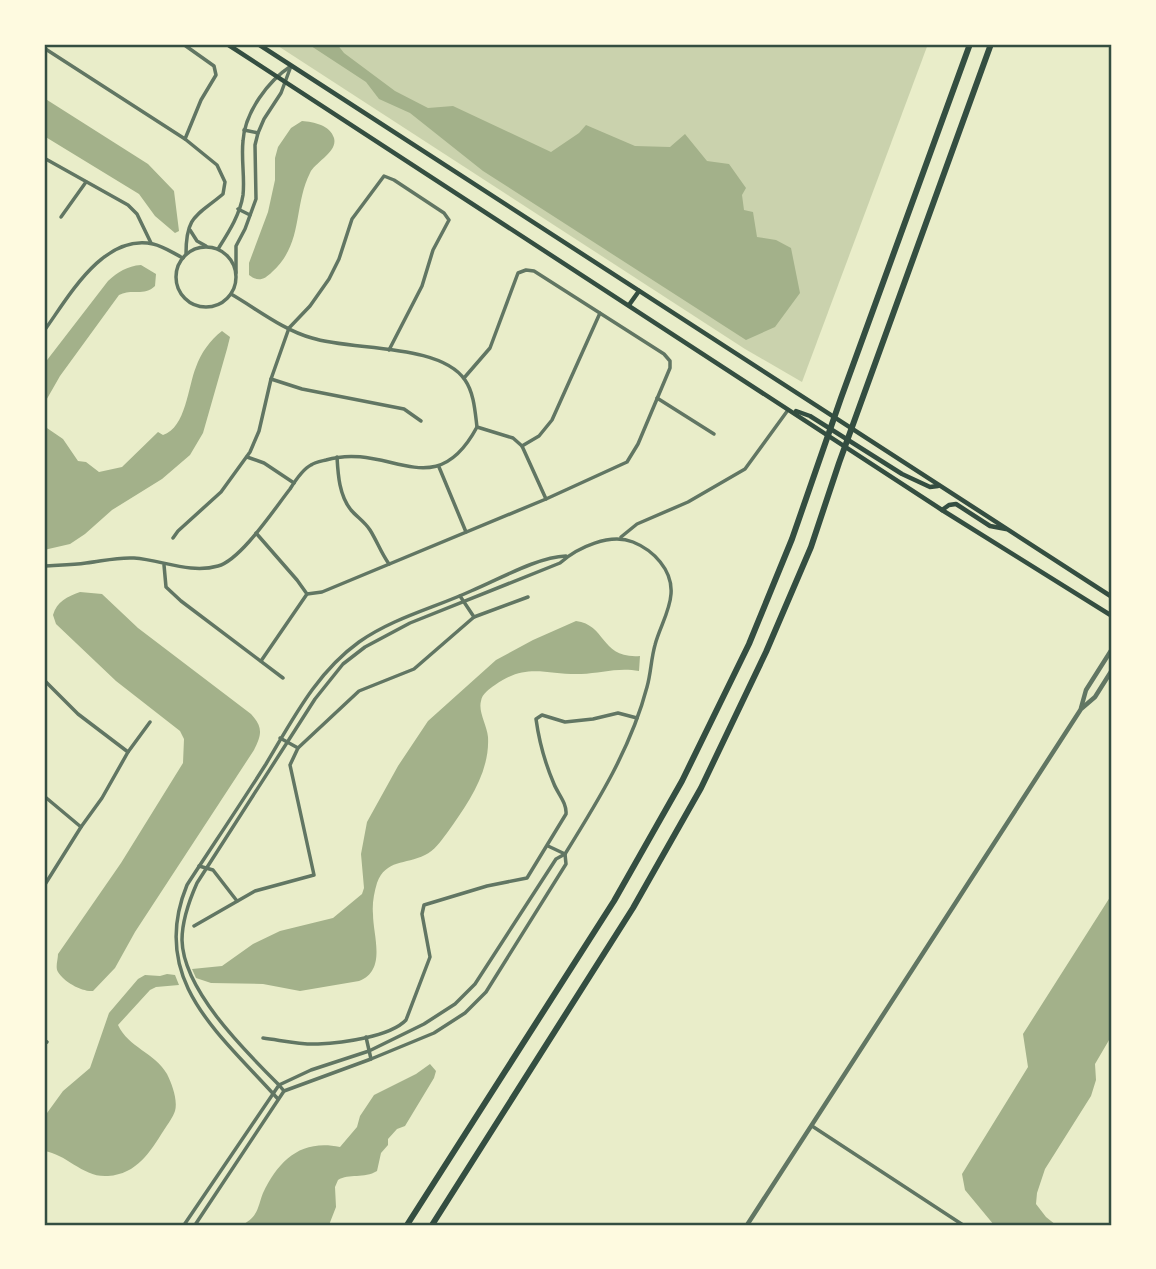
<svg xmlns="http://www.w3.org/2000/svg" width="1156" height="1269" font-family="'DejaVu Sans',sans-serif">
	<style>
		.green { fill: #cad2ad }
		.water { fill: #a3b18a }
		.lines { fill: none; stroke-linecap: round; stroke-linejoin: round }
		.minor { stroke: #617663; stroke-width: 3.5 }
		.tertiary { stroke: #617663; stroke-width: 4.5 }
		.secondary { stroke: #344e41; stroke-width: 4.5 }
		.motorway { stroke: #344e41; stroke-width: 6 }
		.neatline { fill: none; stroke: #344e41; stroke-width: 2.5 }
	</style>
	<rect width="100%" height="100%" fill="#e9edc9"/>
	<polygon class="green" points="275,44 928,44 802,382 745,349"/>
	<g class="water">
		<polygon points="308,44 337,44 344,53 395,91 428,108 453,106 551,152 579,133 586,125 635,146 670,147 685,134 707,161 729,164 746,188 742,195 744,210 753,212 757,237 776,240 791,248 800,293 775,327 746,340 483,171 410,113 379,99 366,82"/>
		<polygon points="44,98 148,164 174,191 179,231 175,233 155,216 139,194 44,136"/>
		<path d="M 302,121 C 314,122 330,125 334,138 C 338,152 315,162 310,173 C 293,207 304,243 272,272 C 264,280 258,282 249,275 L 249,263 L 268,212 L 275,180 L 275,158 L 278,147 L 291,128 Z"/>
		<path d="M 141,265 L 156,274 L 155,286 C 144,297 132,288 119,295 L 60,376 L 44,404 L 44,364 L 108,281 C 118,272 127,266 141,265 Z"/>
		<path d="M 222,331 L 230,337 L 227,349 L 203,433 L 190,455 L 162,479 L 112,510 L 85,534 L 70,544 L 44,550 L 44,426 L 63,439 L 78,461 L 86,462 L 99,472 L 122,467 L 158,432 L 163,435 C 186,428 188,386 196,367 C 201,353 210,340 222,331 Z"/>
		<path d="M 80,592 L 102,594 L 138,628 L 251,714 C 263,727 262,734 254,750 L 135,932 L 115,968 L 93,991 C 82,992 64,982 58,972 C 55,967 58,960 58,954 L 121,863 L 183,763 L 184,739 L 180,731 L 116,681 L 56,624 L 53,615 C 57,601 67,597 80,592 Z"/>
		<path d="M 576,621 C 607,625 600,659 640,656 L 639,671 C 619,667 601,673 581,674 C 546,675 527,662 495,685 C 489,689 482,694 481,701 C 478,712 487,725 488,737 C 490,773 467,805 447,833 C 441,841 434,851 425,855 C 405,865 386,859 377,883 C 374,893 372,904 373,914 C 373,936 387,970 359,981 L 300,991 L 263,984 L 211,983 L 196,978 L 192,969 L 222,966 L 253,944 L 280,931 L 333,918 L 362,894 L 364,888 L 361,854 L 367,822 L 398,766 L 428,721 L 496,660 L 533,640 Z"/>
		<polygon points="1112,894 1112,1035 1095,1064 1096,1080 1091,1096 1045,1169 1037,1193 1036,1204 1046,1217 1056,1225 994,1225 965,1190 962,1174 1028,1067 1023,1034"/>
		<path d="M 167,974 L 175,975 L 179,985 L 156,987 L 150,990 L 118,1025 C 128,1047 155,1053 167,1074 C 172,1084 178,1100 175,1111 C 173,1117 168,1124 164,1130 C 150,1152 137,1174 108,1176 C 83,1178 67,1154 44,1151 L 44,1120 L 47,1113 L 63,1091 L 90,1068 L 109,1013 L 138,979 L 145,975 L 160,976 Z"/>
		<path d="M 430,1064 L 436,1071 L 434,1078 L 405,1126 L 397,1129 L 388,1139 L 388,1145 L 381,1153 L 377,1171 C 364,1179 349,1173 338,1180 L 335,1187 L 336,1207 L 329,1225 L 243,1225 C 247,1222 253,1218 255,1214 C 259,1208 260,1200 263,1193 C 279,1160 301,1139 340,1147 L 357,1127 L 360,1116 L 374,1095 L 416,1074 Z"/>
	</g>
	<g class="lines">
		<g class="minor">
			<polyline points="183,44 214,66 216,75 201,100 185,139"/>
			<path d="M 44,48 L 185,139 L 217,165 L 225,182 L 223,194 C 197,216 186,215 186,254"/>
			<polyline points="244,130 258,133"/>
			<polyline points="44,158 128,205 137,214 151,243"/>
			<polyline points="238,209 250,215"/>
			<polyline points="61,217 86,182"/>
			<polyline points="190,230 197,241 206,246"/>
			<circle cx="206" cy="277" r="30"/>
			<path d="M 218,249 C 228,233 240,215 243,195 C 245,178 241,159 243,141 C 245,112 268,81 291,66"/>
			<polyline points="236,273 236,246 245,229 256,199 255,145 258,133 264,119 281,93 291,66"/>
			<path d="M 231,294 C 257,309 283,330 312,338 C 352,351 440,343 465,380 C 474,393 475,411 477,427 L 513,438 L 522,446 L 546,499"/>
			<path d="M 44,331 C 68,298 103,233 153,244 C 163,246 173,253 183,258"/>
			<polyline points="271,379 302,389 404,409 421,421"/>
			<polyline points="657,398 714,434"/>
			<polyline points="522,446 539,436 552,420 600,313"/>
			<polyline points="247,457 264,463 294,483"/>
			<path d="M 337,457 C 338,474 339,495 351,510 C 357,517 365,522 370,530 C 377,541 381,553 389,564"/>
			<polyline points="439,467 466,532"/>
			<polyline points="256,533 297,580 307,594"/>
			<polyline points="621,537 637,524 688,502 745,469 788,410"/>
			<polyline points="173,538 178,531 221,492 250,452 259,431 271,379 289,328 310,306 329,279 339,259 352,219 384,176 394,180 444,213 449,220 433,250 422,286 389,350"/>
			<polyline points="164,565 166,587 181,601 283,678"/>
			<path d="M 44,566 C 58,565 72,565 86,563 C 103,561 117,557 134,558 C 162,560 190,574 218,566 C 241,560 275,508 290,489 C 295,481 303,469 311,465 C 315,462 322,461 326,460 C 389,441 434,507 477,427"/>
			<polyline points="474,617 528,597"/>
			<polyline points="261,661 307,594 322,592 546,499 627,462 638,444 670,368 670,361 664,354 534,271 526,270 518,273 490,348 464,378"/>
			<polyline points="44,680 78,714 128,752"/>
			<polyline points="280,738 298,748"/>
			<polyline points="44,796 81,827"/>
			<polyline points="548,846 565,854"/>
			<polyline points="199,866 213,870 237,901"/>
			<polyline points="44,886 81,827 102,798 128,752 150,722"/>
			<polyline points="194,926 255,891 314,875 290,765 298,748 359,691 414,669 474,617 460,596"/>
			<polyline points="366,1037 371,1059"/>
			<path d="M 263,1038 C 280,1040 300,1045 318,1044 C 341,1043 390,1037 406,1020 L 430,957 L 422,914 L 424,905 L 487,886 L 527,878 L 566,814 C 567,803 558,794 554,784 C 545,763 539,741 536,719 L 542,715 L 565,722 L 593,719 L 618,713 L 637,718"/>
			<polyline points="44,1040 47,1042 44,1044"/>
			<path d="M 278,1099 C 220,1034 148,980 187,885 C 213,845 240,805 266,764 C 293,719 316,673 359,642 C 393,618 434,608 471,591 C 498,580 537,557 566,556"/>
			<polyline points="812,1126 963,1225"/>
			<path d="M 184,1225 L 279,1085 L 311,1070 L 369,1051 L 424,1024 L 455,1004 L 475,984 L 556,859 L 565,854 C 598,801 631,748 647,687 C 651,673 651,659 655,645 C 659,629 670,611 671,594 C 673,570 653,550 633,542 C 610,533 578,547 560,563 L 410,623 L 365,647 L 343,664 L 315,699 L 197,883 C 189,901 182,920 182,940 C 183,990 245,1051 279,1085 L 284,1091"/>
			<polyline points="195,1225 284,1091 371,1059 434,1033 465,1013 486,992 566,864 565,854"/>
		</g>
		<g class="tertiary">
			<polyline points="1081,708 1086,690 1112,649"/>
			<polyline points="747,1225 1081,709 1095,697 1112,670"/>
		</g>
		<g class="secondary">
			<polyline points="227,44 942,510 1112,616"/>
			<polyline points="258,44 1112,597"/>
			<polyline points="629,305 639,291"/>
			<polyline points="796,411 810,416 902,474 930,487 938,486"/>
			<polyline points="942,510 949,505 956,504 990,526 1006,529"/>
		</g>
		<g class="motorway">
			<polyline points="407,1225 614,901 682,781 749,644 792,539 841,398 970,44"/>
			<polyline points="432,1225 633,908 701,788 766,652 811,547 839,463 991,44"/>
		</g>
	</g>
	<rect width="1156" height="1269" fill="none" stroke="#fefae0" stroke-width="91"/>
	<rect x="46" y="46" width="1064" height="1178" class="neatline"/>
</svg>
